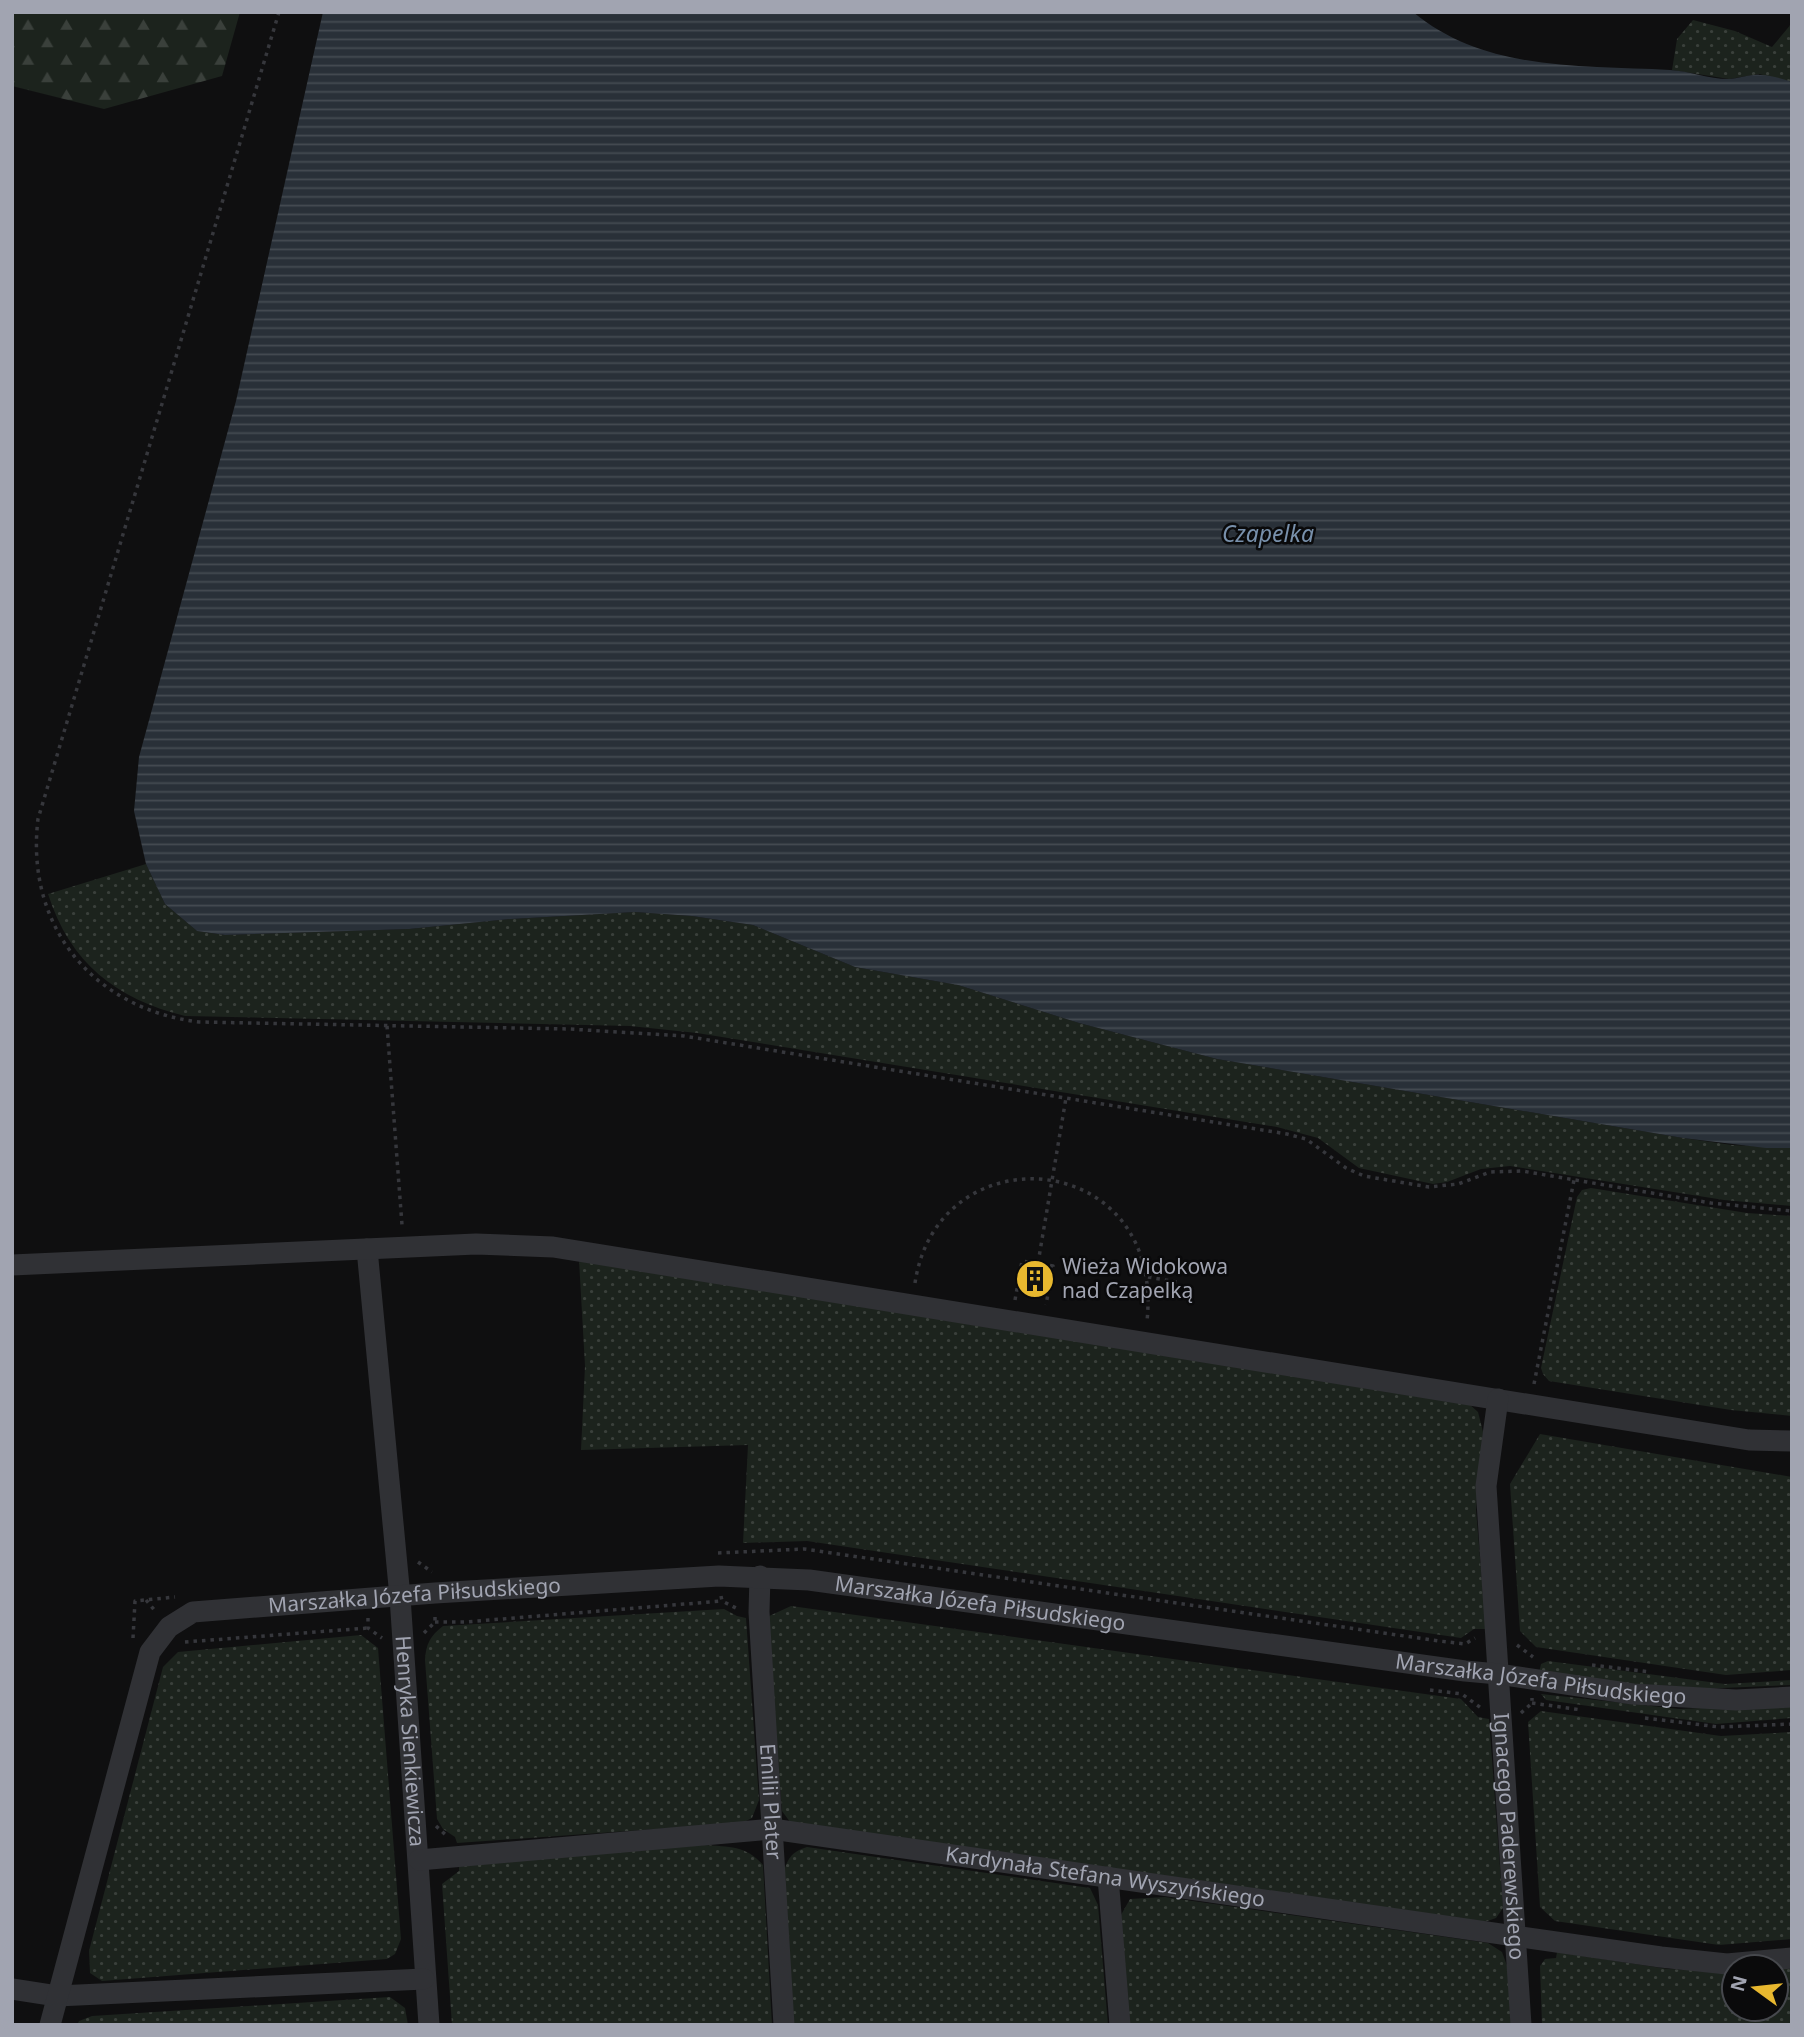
<svg xmlns="http://www.w3.org/2000/svg" width="1804" height="2037" font-family="'Noto Sans',sans-serif">
	<style>
		.grass { fill: url(#grass-dots) }
		.forest { fill: url(#forest-firs) }
		.water { fill: url(#water-rules) }
		.building { fill: url(#building-back-hatch); stroke: #29292c; stroke-width: 2 }
		.lines { fill: none; stroke-linecap: round; stroke-linejoin: round }
		.path { stroke: #36373c; stroke-width: 3.5; stroke-dasharray: 3.5 5; stroke-linecap: butt }
		.minor { stroke: #303135; stroke-width: 21 }
		.labels { text-anchor: middle; stroke-width: 5; stroke-linejoin: round; paint-order: stroke }
		.poi-label { font-size: 21px; fill: #a1a4b1; stroke: #0a0a0b; text-anchor: start }
		.street-label { font-size: 21px; fill: #a1a4b1; stroke: #0a0a0b }
		.water-label { font-size: 23px; font-style: italic; fill: #7890ab; stroke: #0a0a0b }
	</style>
	<defs>
		<pattern id="grass-dots" width="8" height="8" patternUnits="userSpaceOnUse" patternTransform="scale(1.75)"><rect width="8" height="8" fill="#1c231d"/><path d="M2 2h.1M6 6h.1" fill="none" stroke="#3a403b" stroke-width="1.8" stroke-linecap="round"/></pattern>
		<pattern id="forest-firs" width="22" height="20" patternUnits="userSpaceOnUse" patternTransform="scale(1.75)"><rect width="22" height="20" fill="#1c231d"/><path d="M5 1l3.5 6h-7zM16 11l3.5 6h-7z" fill="#3a403b"/></pattern>
		<pattern id="water-rules" width="6" height="5" patternUnits="userSpaceOnUse" patternTransform="scale(1.75)"><rect width="6" height="5" fill="#293038"/><path d="M0 2.5h6" fill="none" stroke="#454b52"/></pattern>
		<pattern id="building-back-hatch" width="6" height="6" patternUnits="userSpaceOnUse" patternTransform="scale(1.75)"><rect width="6" height="6" fill="#3e3f43"/><path d="M-1 5l2 2M0 0l6 6M5-1l2 2" fill="none" stroke="#57585c"/></pattern>
	</defs>
	<rect width="100%" height="100%" fill="#0f0f10"/>
	<g class="grass">
		<polygon points="1693,20 1735,31 1772,47 1792,23 1792,82 1759,74 1729,79 1672,70 1677,39"/>
		<path d="M 146,864 L 165,904 L 197,931 L 225,935 L 409,929 L 511,919 L 635,912 L 692,916 L 753,925 L 855,967 L 958,985 L 1079,1023 L 1217,1059 L 1683,1138 L 1732,1145 L 1792,1148 L 1792,1206 L 1724,1200 L 1510,1166 L 1481,1169 L 1447,1182 L 1433,1184 L 1359,1168 L 1318,1138 L 1277,1127 L 697,1033 L 630,1026 L 185,1016 C 116,999 70,963 48,894 Z"/>
		<polygon points="1591,1188 1747,1213 1792,1216 1792,1416 1731,1410 1549,1381 1543,1374 1541,1368 1577,1197 1582,1190"/>
		<polygon points="579,1260 1468,1403 1478,1412 1483,1432 1476,1510 1486,1629 1474,1629 1461,1638 807,1541 743,1543 748,1445 581,1450 585,1366"/>
		<polygon points="1540,1434 1792,1477 1792,1670 1726,1675 1536,1647 1520,1631 1510,1484"/>
		<polygon points="791,1606 1461,1699 1478,1717 1489,1719 1503,1908 1496,1918 1479,1924 793,1826 782,1811 767,1617"/>
		<path d="M 724,1609 L 737,1616 L 746,1618 L 759,1800 L 752,1818 L 742,1823 L 457,1843 L 455,1837 L 443,1829 L 437,1819 L 425,1660 C 426,1644 430,1636 443,1626 Z"/>
		<polygon points="361,1635 378,1648 401,1939 395,1954 387,1959 102,1981 90,1973 89,1951 163,1667 178,1652"/>
		<polygon points="1548,1661 1725,1684 1792,1680 1792,1685 1676,1690 1539,1673 1541,1664"/>
		<polygon points="1541,1694 1679,1709 1792,1704 1792,1718 1716,1724 1546,1700"/>
		<polygon points="1541,1711 1721,1736 1792,1732 1792,1939 1719,1945 1555,1921 1540,1907 1528,1722"/>
		<path d="M 704,1845 C 729,1847 746,1845 763,1865 L 772,2025 L 452,2025 L 442,1884 L 459,1871 L 459,1864 Z"/>
		<path d="M 807,1847 L 1090,1888 L 1098,1905 L 1108,2025 L 793,2025 L 783,1875 C 787,1859 791,1852 807,1847 Z"/>
		<polygon points="1165,1897 1488,1943 1502,1952 1509,1971 1512,2025 1129,2025 1121,1915 1130,1899"/>
		<polygon points="1557,1952 1668,1969 1734,1971 1734,2009 1776,2009 1776,1969 1792,1968 1792,2025 1542,2025 1540,1966 1545,1959 1556,1958"/>
		<polygon points="390,1997 405,2008 408,2025 77,2025 79,2021 92,2016"/>
	</g>
	<polygon class="forest" points="12,12 240,12 222,76 104,109 12,86"/>
	<path class="water" d="M 323,12 L 1413,12 C 1485,72 1582,65 1670,70 C 1689,71 1709,79 1728,79 C 1739,79 1750,74 1760,75 C 1771,75 1782,79 1792,82 L 1792,1148 L 1766,1148 L 1683,1138 L 1217,1059 L 1079,1023 L 958,985 L 855,967 L 753,925 L 692,916 L 635,912 L 511,919 L 409,929 L 225,935 L 197,931 L 165,904 L 146,864 L 134,811 L 139,757 L 236,401 Z"/>
	<polygon class="building" points="1026,1266 1048,1270 1044,1291 1022,1287"/>
	<g class="lines">
		<g class="path">
			<path d="M 279,12 L 38,819 C 25,926 93,1009 199,1022 L 569,1029 L 684,1036 L 1287,1134 L 1306,1139 L 1346,1168 L 1364,1176 L 1429,1187 L 1458,1184 L 1490,1172 L 1522,1171 L 1711,1203 L 1792,1211"/>
			<polyline points="387,1026 402,1225"/>
			<polyline points="1038,1263 1066,1098"/>
			<polyline points="1148,1277 1177,1282"/>
			<path d="M 915,1283 C 938,1130 1165,1148 1147,1321"/>
			<polyline points="1015,1300 1022,1261 1053,1266 1046,1305"/>
			<polyline points="1534,1384 1574,1180"/>
			<polyline points="718,1553 804,1549 1439,1641 1465,1644 1475,1638"/>
			<polyline points="418,1562 432,1572"/>
			<polyline points="721,1596 722,1601 738,1609"/>
			<polyline points="146,1600 156,1612"/>
			<polyline points="368,1618 368,1628 382,1638"/>
			<polyline points="435,1622 465,1622 722,1601"/>
			<polyline points="424,1633 435,1622 435,1614"/>
			<polyline points="133,1638 135,1601 175,1597"/>
			<polyline points="185,1642 368,1628"/>
			<polyline points="1517,1645 1533,1657"/>
			<polyline points="1592,1665 1651,1672"/>
			<polyline points="1430,1690 1462,1694 1481,1708"/>
			<polyline points="1532,1703 1582,1710"/>
			<polyline points="1521,1713 1532,1703 1532,1698"/>
			<polyline points="1645,1718 1719,1727 1792,1724"/>
			<polyline points="436,1826 448,1837"/>
		</g>
		<g class="minor">
			<path id="s1" d="M 367,1249 L 400,1597 L 429,2025"/>
			<polyline points="12,1265 476,1244 553,1247 1749,1440 1792,1441"/>
			<path id="s2" d="M 1498,1399 L 1486,1486 L 1521,2025"/>
			<path id="s3" d="M 760,1576 L 759,1612 L 784,2025"/>
			<path id="s4" d="M 419,1860 L 772,1829 L 1661,1957 L 1727,1964 L 1792,1958"/>
			<polyline points="1108,1877 1120,2025"/>
			<polyline points="12,1989 57,1996 424,1979"/>
			<path id="s5" d="M 50,2025 L 150,1652 L 169,1627 L 193,1612 L 435,1593 L 719,1576 L 809,1580 L 1465,1671 L 1498,1674 L 1633,1694 L 1736,1700 L 1792,1697"/>
		</g>
	</g>
	<defs>
		<symbol id="building-disc" viewBox="-11 -11 22 22"><circle r="9.5" fill="#e8b82f" stroke="#0a0a0b"/><path d="M-4-6H4V6H1V3H-1V6H-4ZM-2.5-4.3h1.7v1.8h-1.7ZM.8-4.3h1.7v1.8H.8ZM-2.5-1h1.7V.8h-1.7ZM.8-1h1.7V.8H.8Z" fill="#111"/></symbol>
	</defs>
	<g fill-rule="evenodd">
		<use href="#building-disc" x="1013" y="1257" width="44" height="44"/>
	</g>
	<g class="labels">
		<g class="poi-label">
			<text x="1062" y="1274">Wieża Widokowa<tspan x="1062" dy="24">nad Czapelką</tspan></text>
		</g>
		<g class="street-label">
			<text dy="7" stroke="none"><textPath href="#s5" startOffset="668">Marszałka Józefa Piłsudskiego</textPath></text>
			<text dy="7" stroke="none"><textPath href="#s5" startOffset="1236">Marszałka Józefa Piłsudskiego</textPath></text>
			<text dy="7" stroke="none"><textPath href="#s5" startOffset="1802">Marszałka Józefa Piłsudskiego</textPath></text>
			<text dy="7" stroke="none"><textPath href="#s1" startOffset="494">Henryka Sienkiewicza</textPath></text>
			<text dy="7" stroke="none"><textPath href="#s3" startOffset="226">Emilii Plater</textPath></text>
			<text dy="7" stroke="none"><textPath href="#s2" startOffset="439">Ignacego Paderewskiego</textPath></text>
			<text dy="7" stroke="none"><textPath href="#s4" startOffset="691">Kardynała Stefana Wyszyńskiego</textPath></text>
		</g>
		<g class="water-label">
			<text x="1268" y="542">Czapelka</text>
		</g>
	</g>
	<rect width="1804" height="2037" fill="none" stroke="#a1a4b1" stroke-width="28"/>
	<g transform="translate(1755 1988) rotate(285)"><circle r="33" fill="#0a0a0b" stroke="#46484d" stroke-width="2"/>
	<path d="M0-5L12 26L0 18L-12 26Z" fill="#e8b82f"/>
	<text y="-10" font-size="19" font-weight="bold" text-anchor="middle" fill="#a1a4b1">N</text>
	</g>
</svg>
